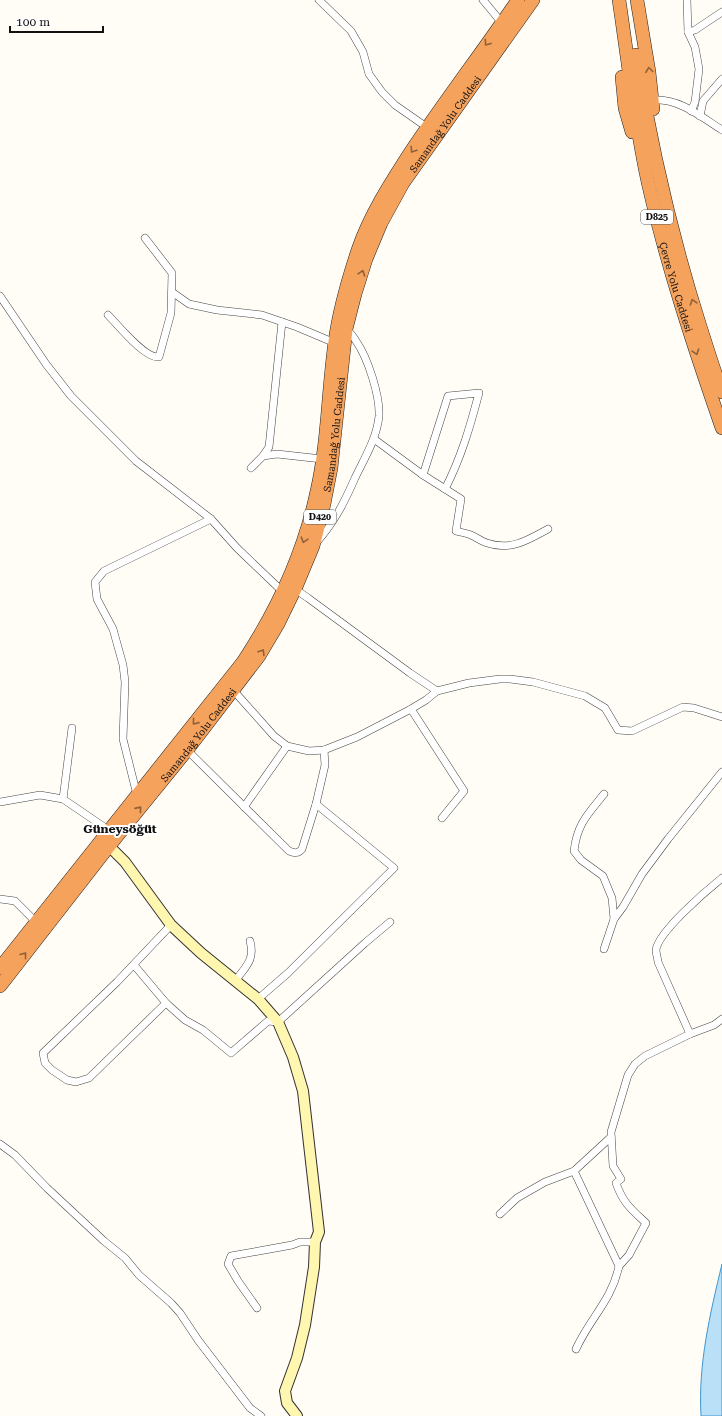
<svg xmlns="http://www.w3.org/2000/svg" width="722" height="1416" font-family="'Roboto Serif',serif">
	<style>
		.water { fill: #b9e0f7; stroke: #3f96cf }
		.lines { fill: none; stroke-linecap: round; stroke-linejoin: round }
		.street-casing { stroke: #444; stroke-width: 8 }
		.secondary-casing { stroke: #333; stroke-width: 12 }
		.highway-casing { stroke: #222; stroke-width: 14 }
		.street { stroke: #fff; stroke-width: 7 }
		.secondary { stroke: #fff6b0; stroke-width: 10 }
		.highway { stroke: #f5a25d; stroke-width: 13 }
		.oneway { stroke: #8e613b }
		.labels { text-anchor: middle; stroke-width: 4; stroke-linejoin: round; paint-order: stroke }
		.shield { fill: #fff; stroke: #585858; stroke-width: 1 }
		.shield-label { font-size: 9px; font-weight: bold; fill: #111 }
		.street-label { font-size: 10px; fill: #111; stroke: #fff }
		.quarter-label { font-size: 12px; font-weight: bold; fill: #111; stroke: #fff }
	</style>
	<rect width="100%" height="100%" fill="#fffdf5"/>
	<path class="water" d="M 722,1264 L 722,1416 L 701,1416 C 698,1364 710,1314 722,1264 Z"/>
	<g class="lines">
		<defs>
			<g id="street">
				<polyline points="319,0 351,31 363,52 369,74 382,92 395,105 428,128"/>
				<polyline points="483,0 502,23"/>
				<polyline points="687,0 688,32 695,47 699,69 695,102 691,111"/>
				<polyline points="688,32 695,30 722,12"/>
				<path d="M 652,100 C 679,98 700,116 722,130"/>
				<polyline points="700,116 703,101 722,79"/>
				<polyline points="172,292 189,304 217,310 262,315 297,327 335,343"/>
				<polyline points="0,296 46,364 71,396 136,461 211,519 237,548 283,592"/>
				<path d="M 108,315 C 118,325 145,359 159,357 L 171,313 L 172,273 L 145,238"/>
				<path d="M 374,439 L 423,475 L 461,499 L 456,531 C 460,532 466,533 471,535 C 476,537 481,541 487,543 C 511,551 528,540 548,529"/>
				<polyline points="263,456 269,447 282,322"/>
				<polyline points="251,468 263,456 277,454 322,459"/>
				<path d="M 423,475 L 448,396 L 479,393 C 470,427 461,458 445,489"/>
				<path d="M 316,543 C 334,523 344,503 355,478 C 364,459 377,438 379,416 C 380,396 368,358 356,341 C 354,337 350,333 347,329"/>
				<polyline points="295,589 308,598 410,673 437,691"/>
				<polyline points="233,690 274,736 287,746 309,751 324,750 357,737 411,709 426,700 437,691 469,683 500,679 510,679 533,682 585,696 605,708 618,730 632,731 683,707 694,708 722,717"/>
				<polyline points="411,709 464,791 442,818"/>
				<path d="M 187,750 L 289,851 C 294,853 298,854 302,849 L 316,804"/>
				<path d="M 604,794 C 588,814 577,824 574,851 L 581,860 L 603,876 L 612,898 L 614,919"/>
				<polyline points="137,795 123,739 125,682 123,665 113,629 97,599 95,582 104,571 211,519"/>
				<polyline points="63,799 72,728"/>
				<polyline points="0,802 40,795 63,799 110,831"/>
				<polyline points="244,807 287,746"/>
				<polyline points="0,899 15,901 37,923"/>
				<polyline points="604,949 614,919 623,907 642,874 668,839 722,772"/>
				<polyline points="134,965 166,1003 185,1020 203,1030 231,1053 268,1021 278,1022 365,943 390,922"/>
				<path d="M 236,980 C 246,966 255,960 250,941"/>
				<polyline points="258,999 288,973 394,868 316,804 325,765 324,750"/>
				<polyline points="166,1003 89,1078 76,1082 67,1080 52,1070 45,1063 43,1053 117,982 171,925"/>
				<polyline points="690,1034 714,1025 722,1019"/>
				<polyline points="0,1144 15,1155 47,1188 104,1241 125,1258 139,1275 171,1303 180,1313 198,1340 250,1408 261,1416"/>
				<path d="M 574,1171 L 619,1266 C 612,1300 590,1318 576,1349"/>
				<polyline points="500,1214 517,1198 545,1182 574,1171 611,1137"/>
				<path d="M 619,1266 L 629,1255 L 646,1223 C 631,1209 623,1203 616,1183 L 621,1179 L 613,1166 L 611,1132 L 628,1075 L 635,1064 L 645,1056 L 690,1034 L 658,962 C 658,959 656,954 656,950 C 658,932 707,890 722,878"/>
				<polyline points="257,1308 238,1281 228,1264 231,1256 292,1245 300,1242 315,1242"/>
			</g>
			<polyline id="secondary" points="109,846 125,862 171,925 201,953 258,999 278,1022 293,1057 303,1091 319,1232 315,1242 314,1267 305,1325 297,1358 285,1391 287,1403 297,1416"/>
			<g id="highway">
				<path id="s1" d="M 619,0 C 628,60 635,123 648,182 C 667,266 694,347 722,428"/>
				<polyline points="637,0 649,72 653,109"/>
				<path d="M 636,55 C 651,147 672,238 700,326 C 707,348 714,371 722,392"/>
				<polyline points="622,77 625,108 632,132"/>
				<path d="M 0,968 L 243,662 C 278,609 304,553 317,491 C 328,443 328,391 335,342 C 339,311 348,280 358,250 C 370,215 390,184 410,153 C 445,101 483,51 518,0"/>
				<path id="s2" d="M 0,986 L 109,846 L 187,750 L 259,656 L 278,624 L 295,589 L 313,546 L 324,504 L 331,468 L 346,329 L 355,294 L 366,259 L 381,223 L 403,183 L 533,0"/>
			</g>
		</defs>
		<use href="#street" class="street-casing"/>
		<use href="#secondary" class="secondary-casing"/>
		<use href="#highway" class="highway-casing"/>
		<use href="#street" class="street"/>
		<use href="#secondary" class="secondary"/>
		<use href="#highway" class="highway"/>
	</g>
	<defs><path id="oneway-chevron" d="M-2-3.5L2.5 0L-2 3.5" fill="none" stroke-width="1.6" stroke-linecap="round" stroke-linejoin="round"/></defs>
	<g class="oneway">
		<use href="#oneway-chevron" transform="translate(487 43) rotate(126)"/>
		<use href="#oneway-chevron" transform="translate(649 70) rotate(-98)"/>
		<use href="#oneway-chevron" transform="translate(413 150) rotate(123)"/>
		<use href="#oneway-chevron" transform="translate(362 273) rotate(-72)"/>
		<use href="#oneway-chevron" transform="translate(693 302) rotate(-108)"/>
		<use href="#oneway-chevron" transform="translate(696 352) rotate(72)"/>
		<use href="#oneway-chevron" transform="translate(304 540) rotate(107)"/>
		<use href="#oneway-chevron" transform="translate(262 652) rotate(-58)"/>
		<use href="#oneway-chevron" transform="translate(195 722) rotate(129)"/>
		<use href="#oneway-chevron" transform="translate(139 809) rotate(-51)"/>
		<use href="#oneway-chevron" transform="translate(24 955) rotate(-52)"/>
	</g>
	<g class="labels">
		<g class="shield">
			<rect x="641" y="210" width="32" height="14" rx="3"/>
			<rect x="304" y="510" width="32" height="14" rx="3"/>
		</g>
		<g class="shield-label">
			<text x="657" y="220">D825</text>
			<text x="320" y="520">D420</text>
		</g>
		<g class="street-label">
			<text dy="4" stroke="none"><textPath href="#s2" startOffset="992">Samandağ Yolu Caddesi</textPath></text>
			<text dy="4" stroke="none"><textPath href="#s1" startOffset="293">Çevre Yolu Caddesi</textPath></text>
			<text dy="4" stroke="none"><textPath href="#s2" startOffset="656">Samandağ Yolu Caddesi</textPath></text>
			<text dy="4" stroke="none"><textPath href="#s2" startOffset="320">Samandağ Yolu Caddesi</textPath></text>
		</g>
		<g class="quarter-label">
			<text x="120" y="833">Güneysöğüt</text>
		</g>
	</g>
	<path d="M10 26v6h93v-6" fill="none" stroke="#111111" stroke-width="2"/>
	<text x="16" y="26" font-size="12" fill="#111111" stroke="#ffffff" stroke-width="3" paint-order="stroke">100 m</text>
</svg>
